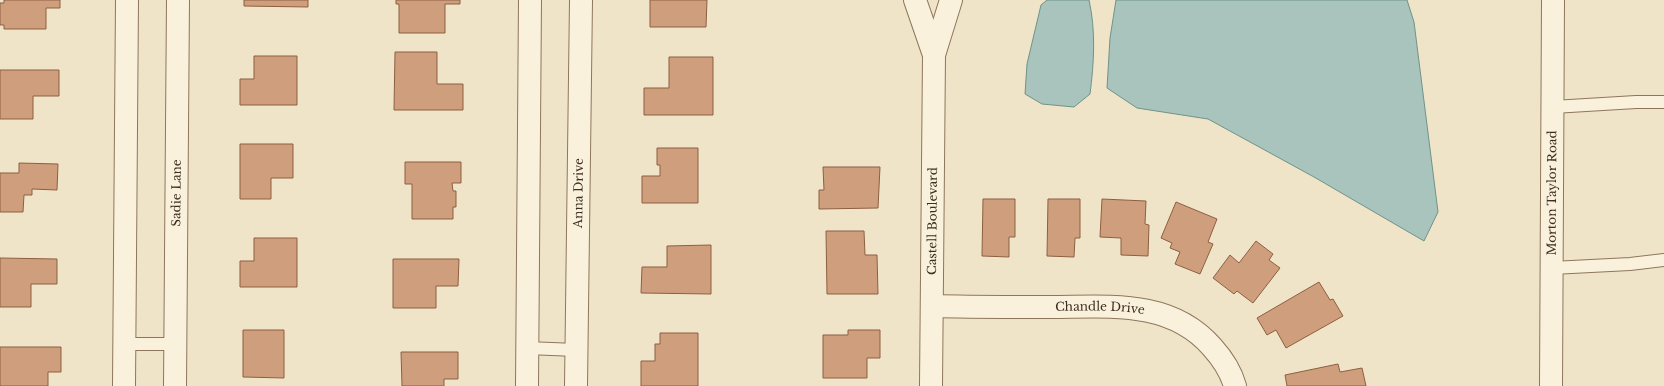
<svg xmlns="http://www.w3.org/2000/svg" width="1664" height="386" font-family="'Libre Baskerville',serif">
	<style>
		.water { fill: #a9c4bc; stroke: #6f938a }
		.building { fill: #cf9f7d; stroke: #8d5f41 }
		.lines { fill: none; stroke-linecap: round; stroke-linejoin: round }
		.lane-casing { stroke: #8d765c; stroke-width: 14 }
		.street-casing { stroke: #8d765c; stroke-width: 24 }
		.lane { stroke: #faf1dc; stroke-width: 12 }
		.street { stroke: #faf1dc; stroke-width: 22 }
		.labels { text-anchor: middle; stroke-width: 3; stroke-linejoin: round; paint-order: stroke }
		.street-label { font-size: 12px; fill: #3d2e20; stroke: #f7eed8 }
	</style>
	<rect width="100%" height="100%" fill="#f0e4c8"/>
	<g class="water">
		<path d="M 1047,0 L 1089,0 C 1096,31 1094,63 1090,94 L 1074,107 L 1042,104 L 1025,94 L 1027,64 L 1041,5 Z"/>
		<polygon points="1116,0 1407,0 1414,22 1438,212 1424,241 1314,177 1208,119 1137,108 1107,88 1110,38"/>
	</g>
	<g class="building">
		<polygon points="4,0 60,0 60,8 46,8 46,29 4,29 4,25 0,25 0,3 4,3"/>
		<polygon points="244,0 308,0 308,7 244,6"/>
		<polygon points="396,0 460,0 460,4 445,4 445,33 399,33 399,4 396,4"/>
		<polygon points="650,0 707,0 706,27 650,27"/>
		<polygon points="395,52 437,52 437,84 463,84 463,110 394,110"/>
		<polygon points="254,56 297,56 297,105 240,105 240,79 254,79"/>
		<polygon points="669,57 713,57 713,115 644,115 644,88 669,88"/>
		<polygon points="0,70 59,70 59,96 33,96 33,119 0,119"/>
		<polygon points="240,144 293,144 293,178 271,178 271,199 240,199"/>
		<polygon points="657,148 698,148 698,203 642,203 642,176 660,176 660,165 657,165"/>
		<polygon points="405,162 461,162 461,183 452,183 453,191 456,191 456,207 453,207 453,219 412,219 412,184 405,184"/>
		<polygon points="19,163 58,164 57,190 32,189 32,195 24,195 23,212 0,212 0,173 19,173"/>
		<polygon points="823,167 880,167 878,208 819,209 819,190 824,190"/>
		<polygon points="983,199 1015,199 1015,237 1009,237 1009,257 982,256"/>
		<polygon points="1048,199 1080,199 1080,238 1075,238 1074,257 1047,256"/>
		<polygon points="1102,199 1146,201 1145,224 1149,225 1148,256 1121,255 1121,238 1100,237"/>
		<polygon points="1176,202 1217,219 1208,242 1213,244 1200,274 1175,264 1180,252 1170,248 1172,243 1161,238"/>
		<polygon points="826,231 864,231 865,255 877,255 878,294 827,294"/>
		<polygon points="254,238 297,238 297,287 240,287 240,261 254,261"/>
		<polygon points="1256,241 1273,254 1269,260 1280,268 1253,303 1237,291 1234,294 1213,278 1230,255 1239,263"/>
		<polygon points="711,245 711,294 641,293 642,267 667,267 667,246"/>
		<polygon points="0,258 57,259 57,284 31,284 31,307 0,307"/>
		<polygon points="393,259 459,259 458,286 436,286 436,308 393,308"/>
		<polygon points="1319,282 1330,300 1333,299 1343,316 1286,348 1276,330 1267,335 1257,318"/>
		<polygon points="243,330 284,330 284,378 243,377"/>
		<polygon points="848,330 880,330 880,358 867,358 867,378 823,378 823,335 848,335"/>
		<polygon points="660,333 698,333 698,386 641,386 641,361 655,361 655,344 660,344"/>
		<polygon points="0,347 61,347 61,372 48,372 48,386 0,386"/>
		<polygon points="401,352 458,352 458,379 444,379 444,386 402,386"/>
		<polygon points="1338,364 1340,372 1362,368 1366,386 1287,386 1285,375"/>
	</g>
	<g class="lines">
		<defs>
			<g id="lane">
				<polyline points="1553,107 1636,102 1664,102"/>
				<polyline points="1552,268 1630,264 1664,260"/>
				<polyline points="125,344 176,344"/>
				<polyline points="527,348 576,350"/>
			</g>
			<g id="street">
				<polyline points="915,0 934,55"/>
				<path id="s1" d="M 932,306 C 971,307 1011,307 1050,307 C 1108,307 1170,299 1212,347 C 1222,358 1231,372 1235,386"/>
				<polyline points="124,386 127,0"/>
				<path id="s2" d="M 175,386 L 178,0"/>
				<polyline points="527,386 530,0"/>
				<path id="s3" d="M 576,386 L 581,0"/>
				<path id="s4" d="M 931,386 L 934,55 L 951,0"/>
				<path id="s5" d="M 1551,386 L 1553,0"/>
			</g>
		</defs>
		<use href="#lane" class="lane-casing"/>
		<use href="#street" class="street-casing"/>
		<use href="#lane" class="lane"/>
		<use href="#street" class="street"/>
	</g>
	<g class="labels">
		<g class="street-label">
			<text dy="4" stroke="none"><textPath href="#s2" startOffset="193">Sadie Lane</textPath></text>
			<text dy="4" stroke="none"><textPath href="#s3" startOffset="193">Anna Drive</textPath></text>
			<text dy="4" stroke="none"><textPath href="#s5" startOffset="193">Morton Taylor Road</textPath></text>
			<text dy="4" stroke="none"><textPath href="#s4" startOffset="165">Castell Boulevard</textPath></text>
			<text dy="4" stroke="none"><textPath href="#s1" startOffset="168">Chandle Drive</textPath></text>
		</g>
	</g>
</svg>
